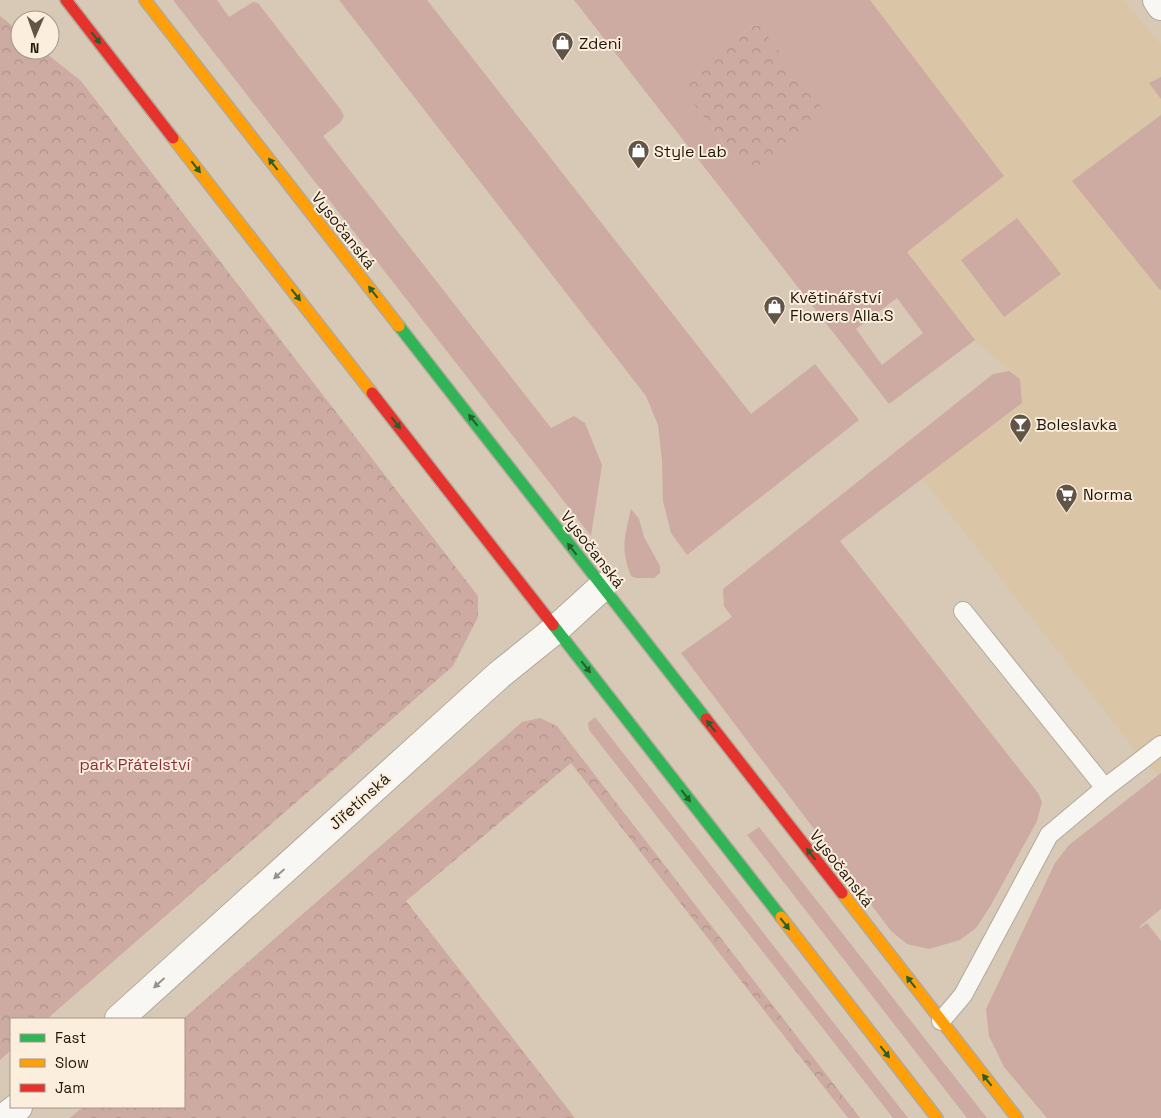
<svg xmlns="http://www.w3.org/2000/svg" width="1161" height="1118" font-family="'Space Grotesk',sans-serif">
	<style>
		.built { fill: #dac5a6 }
		.grass { fill: #cdaba3; fill-rule: evenodd }
		.park { fill: url(#park-crowns) }
		.lines { fill: none; stroke-linecap: round; stroke-linejoin: round }
		.lane-casing { stroke: #b3a999; stroke-width: 20 }
		.street-casing { stroke: #b3a999; stroke-width: 30 }
		.fast-casing { stroke: #b3a999; stroke-width: 14 }
		.slow-casing { stroke: #b3a999; stroke-width: 14 }
		.jam-casing { stroke: #b3a999; stroke-width: 14 }
		.lane { stroke: #f9f7f4; stroke-width: 18 }
		.street { stroke: #f9f7f4; stroke-width: 28 }
		.fast { stroke: #30b455; stroke-width: 11 }
		.slow { stroke: #ff9f0a; stroke-width: 11 }
		.jam { stroke: #e5322d; stroke-width: 11 }
		.oneway { fill: #275e2c }
		.oneway2 { fill: #97928b }
		.labels { text-anchor: middle; stroke-width: 4; stroke-linejoin: round; paint-order: stroke }
		.poi-label { font-size: 16px; fill: #20170a; stroke: #fbeedd; text-anchor: start }
		.street-label { font-size: 16px; fill: #20170a; stroke: #fbeedd }
		.park-label { font-size: 16px; fill: #8d2c38; stroke: #fbeedd }
	</style>
	<defs>
		<pattern id="park-crowns" width="20" height="18" patternUnits="userSpaceOnUse" patternTransform="scale(1.25)"><rect width="20" height="18" fill="#cdaba3"/><path d="M2 6a3 3 0 1 1 6 0M12 15a3 3 0 1 1 6 0" fill="none" stroke="#b0928b"/></pattern>
	</defs>
	<rect width="100%" height="100%" fill="#d7c9b6"/>
	<polygon class="built" points="870,0 1124,0 1161,45 1161,773 1158,776 1132,746 922,478 1022,403 1020,379 1009,371 975,340 907,252 1004,176"/>
	<g class="grass">
		<polygon points="173,0 217,0 229,17 253,2 258,3 341,110 344,116 340,123 323,136 551,428 574,416 585,423 602,465 591,536"/>
		<polygon points="339,0 427,0 751,414 815,364 859,420 687,555 671,533 663,501 662,461 658,425 646,396"/>
		<path d="M 574,0 L 870,0 L 1004,176 L 907,252 L 975,340 L 889,404 ZM 753,25 L 760,26 L 736,161 L 690,99 L 682,81 ZM 897,298 L 923,333 L 882,365 L 856,329 Z"/>
		<polygon points="1161,77 1161,99 1149,83"/>
		<polygon points="1161,115 1161,289 1160,290 1072,181"/>
		<polygon points="1017,218 1061,274 1004,317 961,260"/>
		<polygon points="1009,371 1020,379 1022,403 840,541 1038,793 1042,802 1037,821 991,905 976,928 960,940 929,949 907,944 891,931 681,653 732,617 724,606 723,589 993,374"/>
		<path d="M 631,509 L 639,519 L 644,537 L 660,566 L 660,573 L 654,578 L 635,578 L 631,576 C 620,548 625,536 631,509 Z"/>
		<polygon points="595,717 908,1118 893,1118 589,730 588,723"/>
		<polygon points="1161,773 1161,909 1139,927 1140,928 1147,923 1161,941 1161,1118 1047,1118 1004,1067 989,1036 986,1009 1055,863 1069,845"/>
		<polygon points="759,827 987,1118 967,1118 747,835"/>
	</g>
	<g class="park">
		<polygon points="0,16 20,32 20,50 42,50 81,81 478,596 478,617 453,666 47,1019 11,1019 11,1050 0,1060"/>
		<polygon points="753,25 760,26 825,112 824,116 753,170 736,161 690,99 681,81"/>
		<polygon points="540,718 557,726 860,1118 848,1118 571,763 406,901 575,1118 70,1118 83,1107 184,1107 183,1019 522,722"/>
	</g>
	<g class="lines">
		<defs>
			<g id="lane">
				<polyline points="1105,788 1161,745"/>
				<polyline points="941,1021 963,995 1049,835 1105,788 963,611"/>
			</g>
			<g id="street">
				<polyline points="1157,0 1161,6"/>
				<polyline points="119,1019 499,675 556,629 602,587"/>
				<polyline points="4,1118 18,1107"/>
			</g>
			<g id="fast">
				<polyline points="399,326 706,719"/>
				<polyline points="553,625 781,917"/>
			</g>
			<g id="slow">
				<polyline points="145,0 399,326"/>
				<polyline points="173,138 372,393"/>
				<polyline points="842,893 1017,1118"/>
				<polyline points="781,917 937,1118"/>
			</g>
			<g id="jam">
				<polyline points="66,0 173,138"/>
				<polyline points="372,393 553,625"/>
				<polyline points="706,719 842,893"/>
			</g>
		</defs>
		<use href="#lane" class="lane-casing"/>
		<use href="#street" class="street-casing"/>
		<use href="#fast" class="fast-casing"/>
		<use href="#slow" class="slow-casing"/>
		<use href="#jam" class="jam-casing"/>
		<use href="#lane" class="lane"/>
		<use href="#street" class="street"/>
		<use href="#fast" class="fast"/>
		<use href="#slow" class="slow"/>
		<use href="#jam" class="jam"/>
	</g>
	<defs><path id="oneway-solid" d="M-6-.8H1V-3.2L6.5 0L1 3.2V.8H-6Z" transform="scale(1.25)"/></defs>
	<g class="oneway">
		<use href="#oneway-solid" transform="translate(96 38) rotate(52)"/>
		<use href="#oneway-solid" transform="translate(273 164) rotate(-128)"/>
		<use href="#oneway-solid" transform="translate(196 167) rotate(52)"/>
		<use href="#oneway-solid" transform="translate(373 292) rotate(-128)"/>
		<use href="#oneway-solid" transform="translate(296 295) rotate(52)"/>
		<use href="#oneway-solid" transform="translate(473 420) rotate(-128)"/>
		<use href="#oneway-solid" transform="translate(396 423) rotate(52)"/>
		<use href="#oneway-solid" transform="translate(572 549) rotate(-128)"/>
		<use href="#oneway-solid" transform="translate(586 667) rotate(52)"/>
		<use href="#oneway-solid" transform="translate(711 726) rotate(-128)"/>
		<use href="#oneway-solid" transform="translate(686 796) rotate(52)"/>
		<use href="#oneway-solid" transform="translate(811 854) rotate(-128)"/>
		<use href="#oneway-solid" transform="translate(785 924) rotate(52)"/>
		<use href="#oneway-solid" transform="translate(911 982) rotate(-128)"/>
		<use href="#oneway-solid" transform="translate(885 1052) rotate(52)"/>
		<use href="#oneway-solid" transform="translate(987 1080) rotate(-128)"/>
	</g>
	<g class="oneway2">
		<use href="#oneway-solid" transform="translate(279 874) rotate(138)"/>
		<use href="#oneway-solid" transform="translate(159 983) rotate(138)"/>
	</g>
	<defs>
		<symbol id="shop-pin" viewBox="-11 -11 22 30"><path d="M0 17L-7.5 6A9.5 9.5 0 1 1 7.5 6Z" fill="#605546" stroke="#fbeedd"/><path d="M-5-2.5h2.3a2.7 3.5 0 0 1 5.4 0H5L5.5 6h-11ZM-1.5-2.5h3a1.5 2.3 0 0 0-3 0Z" fill="#fff"/></symbol>
		<symbol id="bar-pin" viewBox="-11 -11 22 30"><path d="M0 17L-7.5 6A9.5 9.5 0 1 1 7.5 6Z" fill="#605546" stroke="#fbeedd"/><path d="M-6-5H6L.8 .8V4.5H3.5V6h-7V4.5H-.8V.8Z" fill="#fff"/></symbol>
		<symbol id="supermarket-pin" viewBox="-11 -11 22 30"><path d="M0 17L-7.5 6A9.5 9.5 0 1 1 7.5 6Z" fill="#605546" stroke="#fbeedd"/><path d="M-6-5.5h2.5l.6 2H6L4.5 2H-2.5L-4.4-4H-6ZM-1.5 3.2a1.3 1.3 0 1 0 .1 0ZM3 3.2a1.3 1.3 0 1 0 .1 0Z" fill="#fff"/></symbol>
	</defs>
	<g fill-rule="evenodd">
		<use href="#shop-pin" x="550" y="30" width="25" height="34"/>
		<use href="#shop-pin" x="626" y="138" width="25" height="34"/>
		<use href="#shop-pin" x="762" y="294" width="25" height="34"/>
		<use href="#bar-pin" x="1008" y="412" width="25" height="34"/>
		<use href="#supermarket-pin" x="1054" y="482" width="25" height="34"/>
	</g>
	<g class="labels">
		<g class="poi-label">
			<text x="579" y="49">Zdeni</text>
			<text x="654" y="157">Style Lab</text>
			<text x="790" y="303">Květinářství<tspan x="790" dy="18">Flowers Alla.S</tspan></text>
			<text x="1036" y="430">Boleslavka</text>
			<text x="1083" y="500">Norma</text>
		</g>
		<g class="street-label">
			<text transform="translate(344 230) rotate(52)" y="6">Vysočanská</text>
			<text transform="translate(593 549) rotate(52)" y="6">Vysočanská</text>
			<text transform="translate(359 801) rotate(-42)" y="6">Jiřetínská</text>
			<text transform="translate(842 868) rotate(52)" y="6">Vysočanská</text>
		</g>
		<g class="park-label">
			<text x="135" y="770">park Přátelství</text>
		</g>
	</g>
	<rect x="10" y="1018" width="175" height="90" fill="#fbeedd" stroke="#a39889"/>
	<rect x="20" y="1034" width="25" height="8" fill="#30b455" stroke="#a39889"/>
	<text x="55" y="1043" font-size="15" fill="#20170a">Fast</text>
	<rect x="20" y="1059" width="25" height="8" fill="#ff9f0a" stroke="#a39889"/>
	<text x="55" y="1068" font-size="15" fill="#20170a">Slow</text>
	<rect x="20" y="1084" width="25" height="8" fill="#e5322d" stroke="#a39889"/>
	<text x="55" y="1093" font-size="15" fill="#20170a">Jam</text>
	<g transform="translate(35 35) rotate(182)"><circle r="24" fill="#fbeedd" stroke="#a39889"/>
	<path d="M0-4L9 19L0 12L-9 19Z" fill="#605546"/>
	<text y="-8" font-size="14" font-weight="bold" text-anchor="middle" fill="#20170a">N</text>
	</g>
</svg>
